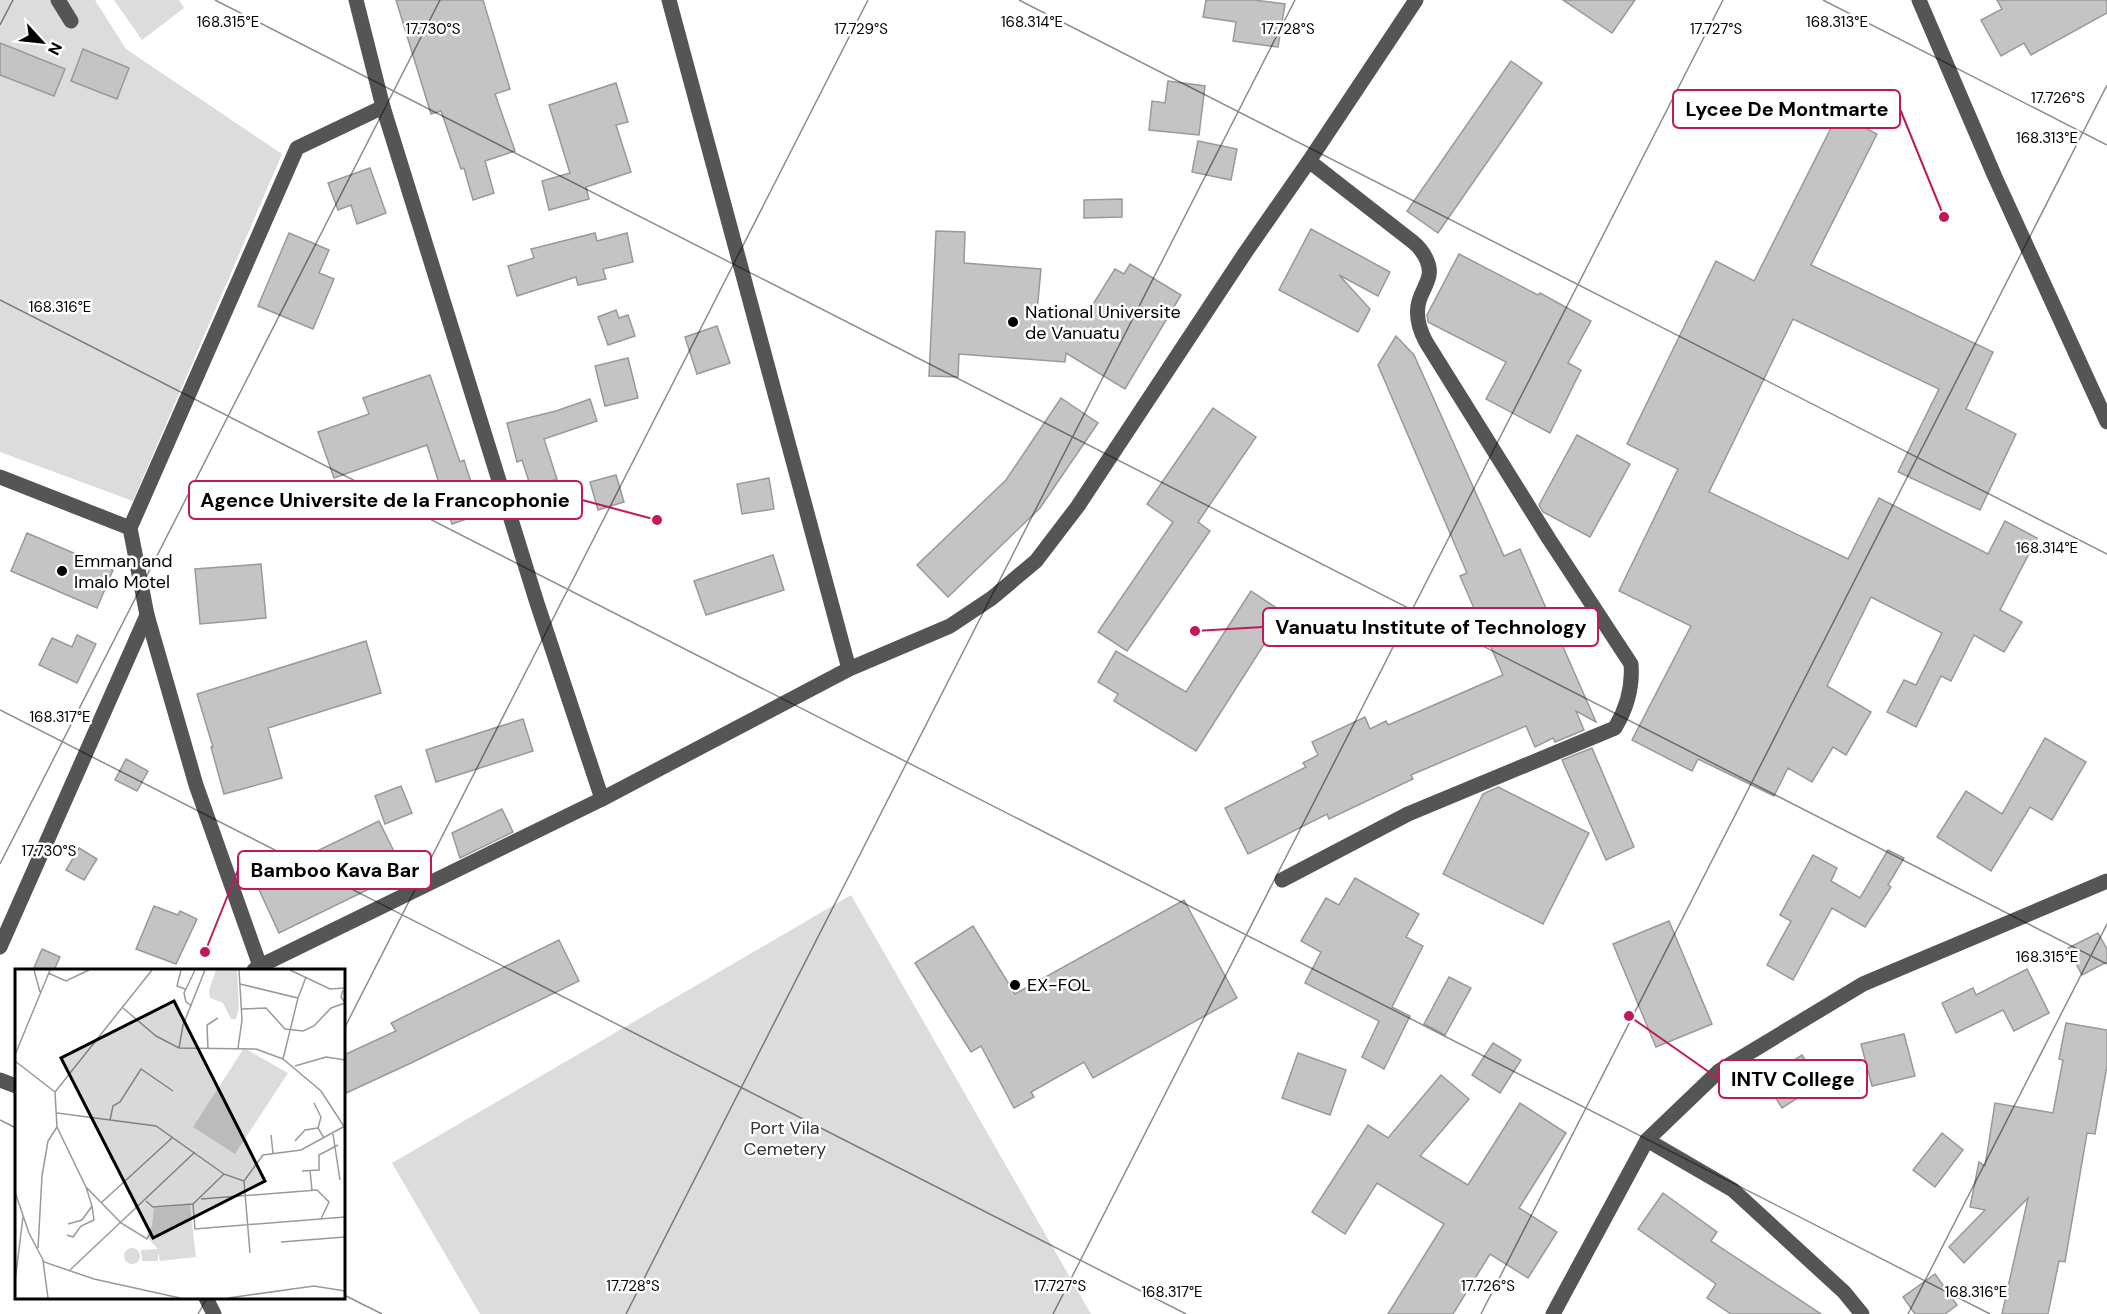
<svg xmlns="http://www.w3.org/2000/svg" width="2107" height="1314" font-family="'DM Sans',sans-serif">
	<style>
		.green { fill: #dcdcdc }
		.building { fill: #c4c4c4; stroke: #999; stroke-width: 1.5 }
		.lines { fill: none; stroke-linecap: round; stroke-linejoin: round }
		.minor { stroke: #555; stroke-width: 15 }
		.ticks { fill: none; stroke: #000; stroke-width: 1.5; stroke-opacity: 0.45 }
		.poi-dot { fill: #000; stroke: #fff; stroke-width: 2 }
		.labels { text-anchor: middle; stroke-width: 5; stroke-linejoin: round; paint-order: stroke }
		.poi-label { font-size: 18px; fill: #000; stroke: #fff; text-anchor: start }
		.park-label { font-size: 18px; fill: #333; stroke: #fff }
		.inset-road { fill: none; stroke: #999; stroke-width: 1.5 }
		.view { fill: #000; fill-opacity: 0.15; stroke: #000; stroke-width: 3 }
		.inset-edge { fill: none; stroke: #000; stroke-width: 3 }
		.ticks-label { font-size: 15px; text-anchor: middle; fill: #000; stroke: #fff; stroke-width: 5; stroke-linejoin: round; paint-order: stroke }
		.leader { fill: none; stroke: #c2185b; stroke-width: 2 }
		.callout-dot { fill: #c2185b; stroke: #fff; stroke-width: 2 }
		.callout { fill: #fff; stroke: #c2185b; stroke-width: 2 }
		.callout-label { font-size: 20px; text-anchor: middle; font-weight: bold; fill: #000 }
	</style>
	<rect width="100%" height="100%" fill="#fff"/>
	<g class="green">
		<polygon points="0,0 95,0 126,49 282,154 133,501 0,452"/>
		<polygon points="114,0 179,0 184,8 142,40"/>
		<polygon points="851,895 1091,1314 480,1314 392,1163"/>
	</g>
	<g class="building">
		<polygon points="396,0 483,0 510,89 495,94 515,151 485,161 494,193 473,200 464,168 461,169 441,111 431,114"/>
		<polygon points="1206,0 1254,0 1285,4 1278,47 1233,41 1236,22 1203,17"/>
		<polygon points="1563,0 1635,0 1612,33"/>
		<polygon points="1997,0 2107,0 2107,13 2031,55 2024,43 2001,56 1981,20 2002,9"/>
		<polygon points="0,43 65,69 54,96 0,75"/>
		<polygon points="83,49 129,68 117,99 71,81"/>
		<polygon points="1511,61 1542,83 1438,233 1407,211"/>
		<polygon points="1168,81 1205,86 1199,135 1149,130 1152,101 1165,103"/>
		<polygon points="616,83 628,122 616,125 631,172 586,187 589,199 549,210 542,181 570,173 549,105"/>
		<polygon points="1838,114 1877,134 1811,265 1993,352 1966,409 2016,434 1980,510 1898,472 1939,389 1793,319 1709,492 1848,559 1879,498 1988,554 2005,521 2037,538 2000,610 2022,622 2004,652 1974,635 1951,681 1941,676 1916,727 1887,712 1904,680 1916,685 1942,633 1871,597 1827,686 1871,712 1846,755 1833,747 1812,782 1788,768 1774,796 1698,759 1692,771 1632,740 1691,626 1619,591 1678,469 1627,444 1716,261 1754,281"/>
		<polygon points="1198,141 1237,149 1231,180 1192,172"/>
		<polygon points="370,168 386,213 357,224 351,205 338,210 328,183"/>
		<polygon points="1122,199 1122,217 1084,218 1084,200"/>
		<polygon points="1311,229 1390,272 1378,296 1339,275 1370,309 1358,332 1279,290"/>
		<polygon points="936,231 965,232 964,263 1041,269 1037,311 1085,317 1115,269 1124,274 1130,264 1181,295 1125,389 1066,353 1065,362 959,354 958,377 929,376"/>
		<polygon points="289,233 329,250 319,273 334,279 313,329 258,306"/>
		<polygon points="595,233 597,241 627,233 633,262 603,269 606,279 578,285 576,277 517,296 508,266 534,258 531,249"/>
		<polygon points="1459,254 1538,295 1540,293 1591,321 1568,363 1581,370 1550,433 1486,399 1506,362 1428,322 1427,315"/>
		<polygon points="616,310 619,318 628,315 635,336 608,345 598,317"/>
		<polygon points="717,326 730,363 697,374 685,337"/>
		<polygon points="1396,336 1414,355 1504,556 1520,549 1596,722 1576,711 1584,730 1555,742 1553,738 1535,747 1526,726 1411,775 1413,779 1329,819 1327,814 1248,854 1225,808 1306,767 1303,763 1318,755 1312,742 1365,717 1370,729 1386,721 1388,725 1503,675 1460,576 1467,573 1378,365"/>
		<polygon points="628,358 638,398 605,406 595,366"/>
		<polygon points="430,375 460,462 464,460 481,514 452,524 427,445 334,478 318,432 369,414 363,398"/>
		<polygon points="1061,398 1098,423 1040,508 948,597 917,565 1006,480"/>
		<polygon points="590,399 597,421 544,439 557,479 531,488 522,460 517,462 507,423 556,411"/>
		<polygon points="1213,408 1256,437 1198,522 1210,531 1127,651 1098,632 1173,522 1147,504"/>
		<polygon points="1577,435 1630,464 1590,537 1543,512 1539,505"/>
		<polygon points="616,475 624,502 598,510 590,482"/>
		<polygon points="769,478 774,509 742,514 737,484"/>
		<polygon points="27,533 113,570 97,608 11,571"/>
		<polygon points="773,555 784,590 706,615 694,581"/>
		<polygon points="261,564 266,618 200,624 195,569"/>
		<polygon points="1251,591 1284,613 1196,751 1114,701 1118,694 1098,682 1116,651 1186,692"/>
		<polygon points="77,635 96,644 77,683 39,665 52,638 72,647"/>
		<polygon points="366,641 381,693 268,728 282,778 224,794 211,747 213,747 197,694"/>
		<polygon points="523,719 533,751 436,782 426,750"/>
		<polygon points="2045,738 2086,762 2052,820 2030,807 1991,871 1937,837 1966,791 2002,814"/>
		<polygon points="1592,748 1634,847 1606,860 1562,760"/>
		<polygon points="126,759 148,771 137,791 115,780"/>
		<polygon points="401,786 412,813 385,824 375,796"/>
		<polygon points="1498,787 1589,833 1543,924 1443,874 1483,794"/>
		<polygon points="502,809 513,832 460,858 452,833"/>
		<polygon points="379,821 404,872 279,933 255,881"/>
		<polygon points="79,848 97,859 84,880 66,870"/>
		<polygon points="1888,850 1904,858 1888,885 1891,887 1865,927 1832,908 1793,980 1767,965 1791,921 1780,915 1813,855 1837,868 1831,881 1860,898"/>
		<polygon points="1355,878 1419,914 1406,937 1423,946 1392,1007 1410,1016 1384,1069 1362,1057 1379,1021 1305,983 1321,952 1301,941 1326,898 1339,905"/>
		<polygon points="1184,900 1237,998 1093,1078 1084,1062 1031,1092 1034,1097 1014,1108 981,1046 971,1052 915,963 973,926 1015,994"/>
		<polygon points="154,906 178,915 180,911 197,919 176,964 136,949"/>
		<polygon points="1669,921 1712,1024 1656,1047 1613,944"/>
		<polygon points="2098,933 2107,949 2107,962 2082,975 2068,948"/>
		<polygon points="559,940 579,981 411,1063 344,1094 344,1055 396,1031 391,1023"/>
		<polygon points="42,949 60,957 54,970 33,970"/>
		<polygon points="2027,969 2049,1013 2014,1031 2003,1010 1956,1033 1942,1003 1973,988 1976,995"/>
		<polygon points="1449,977 1471,988 1445,1035 1424,1024"/>
		<polygon points="2066,1023 2107,1030 2107,1066 2095,1134 2087,1133 2065,1262 2059,1261 2048,1314 2002,1314 2028,1198 1964,1263 1949,1247 1985,1210 1970,1207 1979,1162 1985,1166 1995,1103 2053,1113 2063,1060 2059,1059"/>
		<polygon points="1904,1034 1915,1076 1872,1086 1861,1044"/>
		<polygon points="1493,1043 1521,1060 1500,1093 1472,1075"/>
		<polygon points="1298,1053 1346,1070 1330,1115 1282,1098"/>
		<polygon points="1802,1055 1820,1084 1782,1108 1764,1079"/>
		<polygon points="1441,1075 1469,1099 1420,1156 1468,1185 1520,1103 1566,1133 1519,1208 1557,1232 1528,1278 1490,1254 1453,1314 1388,1314 1444,1224 1377,1183 1345,1234 1312,1212 1368,1125 1388,1138"/>
		<polygon points="1942,1133 1963,1150 1935,1187 1913,1170"/>
		<polygon points="1663,1193 1717,1232 1711,1241 1821,1314 1731,1314 1707,1298 1716,1284 1638,1229"/>
		<polygon points="1935,1274 1957,1305 1945,1314 1915,1314 1903,1297"/>
	</g>
	<g class="lines">
		<g class="minor">
			<polyline points="58,0 71,21"/>
			<polyline points="356,0 383,107 537,603 602,799"/>
			<polyline points="669,0 849,669"/>
			<polyline points="1919,0 1995,177 2107,422"/>
			<polyline points="0,477 130,528"/>
			<path d="M 1282,880 L 1408,814 L 1615,728 C 1627,708 1633,688 1631,664 L 1549,539 L 1426,342 C 1420,331 1416,319 1418,306 C 1419,296 1425,289 1428,279 C 1433,266 1423,250 1413,242 L 1309,161"/>
			<polyline points="0,947 147,615"/>
			<polyline points="260,966 602,799 849,669 950,626 992,598 1036,561 1078,506 1245,253 1309,161 1416,0"/>
			<polyline points="254,970 260,966 196,785 147,615 130,528 297,148 383,107"/>
			<polyline points="0,1080 16,1086"/>
			<polyline points="1647,1140 1733,1190 1844,1292 1862,1314"/>
			<polyline points="206,1298 214,1314"/>
			<polyline points="1553,1314 1647,1140 1719,1071 1863,984 2107,881"/>
		</g>
	</g>
	<path class="ticks" d="M 215,0 L 2107,964M 1019,0 L 2107,554M 1823,0 L 2107,145M 0,25 L 13,0M 0,300 L 1990,1314M 0,710 L 1186,1314M 0,864 L 440,0M 344,1029 L 868,0M 0,1120 L 16,1128M 344,1295 L 382,1314M 198,1314 L 207,1298M 626,1314 L 1295,0M 1053,1314 L 1723,0M 1481,1314 L 2107,85M 1908,1314 L 2107,924"/>
	<g class="poi-dot">
		<circle cx="1013" cy="322" r="6"/>
		<circle cx="62" cy="571" r="6"/>
		<circle cx="1015" cy="985" r="6"/>
	</g>
	<g class="labels">
		<g class="poi-label">
			<text x="1025" y="318">National Universite<tspan x="1025" dy="21">de Vanuatu</tspan></text>
			<text x="74" y="567">Emman and<tspan x="74" dy="21">Imalo Motel</tspan></text>
			<text x="1027" y="991">EX-FOL</text>
		</g>
		<g class="park-label">
			<text x="785" y="1134">Port Vila<tspan x="785" dy="21">Cemetery</tspan></text>
		</g>
	</g>
	<g transform="translate(15 969)">
		<rect width="330" height="330" fill="#fff"/>
		<path d="M 201,1 L 222,1 L 224,39 L 221,50 L 216,50 L 208,34 L 195,29 L 194,21 ZM 229,79 L 273,104 L 220,185 L 178,158 ZM 175,236 L 181,288 L 145,292 L 143,283 L 143,292 L 127,292 L 126,281 L 143,280 L 131,267 L 137,257 L 139,239 ZM109 287a8 8 0 1 1 16 0a8 8 0 1 1-16 0Z" fill="#dcdcdc"/>
		<path class="inset-road" d="M 19,1 L 25,23M 137,1 L 40,123 L 42,158 L 71,218 L 106,254 L 132,270 L 137,262M 166,1 L 162,17 L 170,20M 275,1 L 315,20 L 330,19M 33,4 L 51,12 L 74,1M 225,15 L 283,29 L 291,8M 177,37 L 171,33 L 169,24 L 180,1M 108,39 L 141,67 L 164,79 L 241,80 L 268,90 L 306,122 L 330,159M 226,40 L 251,39 L 270,60 L 288,62 L 299,57 L 316,39 L 330,34 L 326,28 L 328,21M 164,79 L 168,56 L 190,1M 223,79 L 227,51 L 224,1M 193,80 L 192,56 L 203,49M 0,86 L 35,1M 268,90 L 283,29M 0,92 L 40,123M 280,97 L 311,88 L 330,91M 0,118 L 0,144M 299,134 L 306,148 L 303,159 L 309,169M 42,144 L 141,157 L 209,205M 95,151 L 98,137 L 105,133 L 126,100 L 158,122M 318,165 L 325,211M 256,166 L 258,184M 280,172 L 290,161 L 303,159M 287,202 L 304,201 L 304,186 L 323,176M 295,202 L 297,221M 229,212 L 248,186 L 286,181 L 330,157M 0,223 L 14,264 L 29,293 L 79,310 L 165,329M 186,230 L 302,221 L 314,233 L 306,250M 131,232 L 138,238 L 178,235 L 209,205 L 229,212 L 235,284M 86,234 L 158,168M 178,235 L 180,260 L 330,248M 53,255 L 67,251 L 77,237 L 71,218M 52,266 L 58,268 L 66,257 L 79,251 L 77,237M 266,273 L 330,268M 23,279 L 27,207 L 33,172 L 42,158M 28,292 L 33,329M 55,301 L 180,183M 0,313 L 8,248M 213,329 L 299,317 L 330,322"/>
		<path class="view" d="M 159,32 L 250,212 L 138,269 L 46,89 Z"/>
		<rect width="330" height="330" class="inset-edge"/>
	</g>
	<g class="ticks-label">
		<text x="228" y="27">168.315°E</text>
		<text x="1032" y="27">168.314°E</text>
		<text x="1837" y="27">168.313°E</text>
		<text x="433" y="34">17.730°S</text>
		<text x="861" y="34">17.729°S</text>
		<text x="1288" y="34">17.728°S</text>
		<text x="1716" y="34">17.727°S</text>
		<text x="2058" y="103">17.726°S</text>
		<text x="2047" y="143">168.313°E</text>
		<text x="60" y="312">168.316°E</text>
		<text x="2047" y="553">168.314°E</text>
		<text x="60" y="722">168.317°E</text>
		<text x="49" y="856">17.730°S</text>
		<text x="2047" y="962">168.315°E</text>
		<text x="633" y="1291">17.728°S</text>
		<text x="1060" y="1291">17.727°S</text>
		<text x="1488" y="1291">17.726°S</text>
		<text x="1172" y="1297">168.317°E</text>
		<text x="1976" y="1297">168.316°E</text>
	</g>
	<path class="leader" d="M1944 217L1900 109M657 520L582 500M1195 631L1263 627M205 952L238 870M1629 1016L1719 1079"/>
	<g class="callout-dot">
		<circle cx="1944" cy="217" r="6"/>
		<circle cx="657" cy="520" r="6"/>
		<circle cx="1195" cy="631" r="6"/>
		<circle cx="205" cy="952" r="6"/>
		<circle cx="1629" cy="1016" r="6"/>
	</g>
	<g class="callout">
		<rect x="1673" y="90" width="227" height="38" rx="6"/>
		<rect x="189" y="481" width="393" height="38" rx="6"/>
		<rect x="1263" y="608" width="335" height="38" rx="6"/>
		<rect x="238" y="851" width="193" height="38" rx="6"/>
		<rect x="1719" y="1060" width="148" height="38" rx="6"/>
	</g>
	<g class="callout-label">
		<text x="1787" y="116">Lycee De Montmarte</text>
		<text x="385" y="507">Agence Universite de la Francophonie</text>
		<text x="1431" y="634">Vanuatu Institute of Technology</text>
		<text x="335" y="877">Bamboo Kava Bar</text>
		<text x="1793" y="1086">INTV College</text>
	</g>
	<g transform="translate(42 42) rotate(117)" stroke="#ffffff" stroke-width="4.5" paint-order="stroke">
	<path d="M0-4.5L10 22L0 15L-10 22Z" fill="#000000"/>
	<text y="-9" font-size="16" font-weight="bold" text-anchor="middle" fill="#000000">N</text>
	</g>
</svg>
